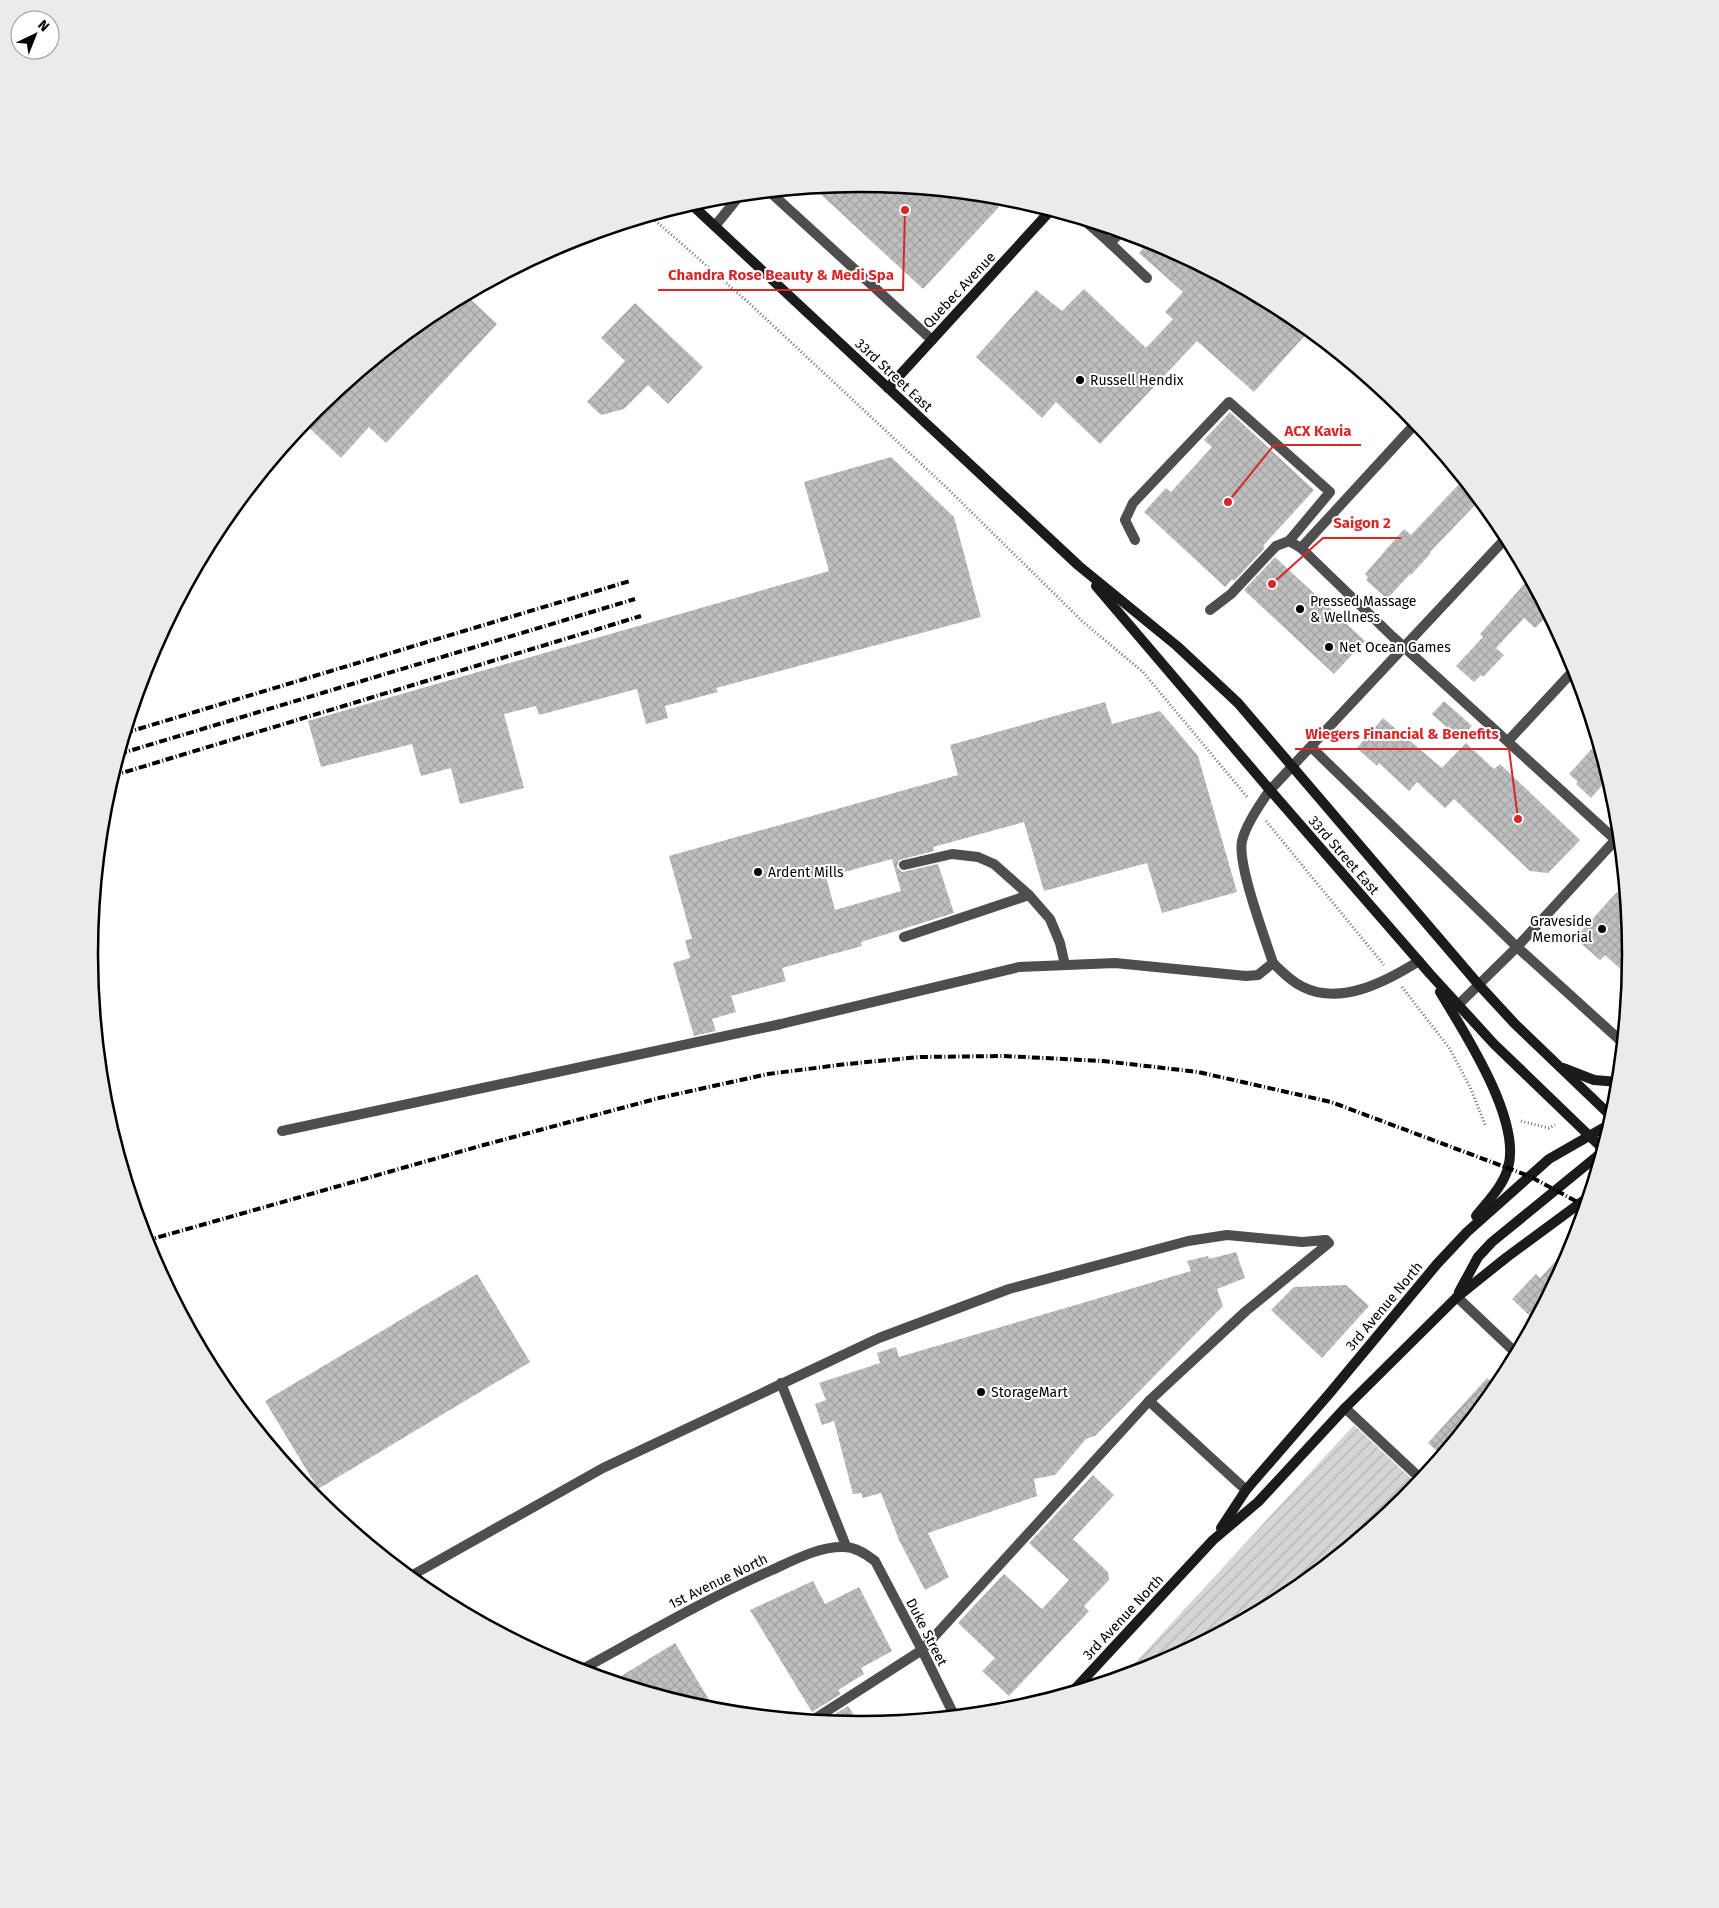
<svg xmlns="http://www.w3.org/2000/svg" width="1719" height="1908" font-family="'Fira Sans',sans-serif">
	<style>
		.garden { fill: url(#garden-furrows) }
		.building { fill: url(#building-cross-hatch); fill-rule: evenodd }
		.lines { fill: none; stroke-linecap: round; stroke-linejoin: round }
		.path { stroke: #707070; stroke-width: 3; stroke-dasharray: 1 2.5; stroke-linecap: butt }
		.lane { stroke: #4e4e4e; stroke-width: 10 }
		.street { stroke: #4e4e4e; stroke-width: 10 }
		.secondary { stroke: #1b1b1b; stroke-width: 10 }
		.rail { stroke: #000; stroke-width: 4; stroke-dasharray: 8 2.5 1 2.5; stroke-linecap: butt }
		.poi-dot { fill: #000; stroke: #fff; stroke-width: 2 }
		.labels { text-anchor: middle; stroke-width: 4; stroke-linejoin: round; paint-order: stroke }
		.street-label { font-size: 14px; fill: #000; stroke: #fff }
		.poi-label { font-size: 14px; fill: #000; stroke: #fff; text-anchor: start }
		.rim { fill: none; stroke: #000; stroke-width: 2.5 }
		.leader { fill: none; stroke: #d62828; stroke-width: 2 }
		.callout-dot { fill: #d62828; stroke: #fff; stroke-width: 2 }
		.callout-label { font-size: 15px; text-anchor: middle; font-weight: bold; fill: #d62828; stroke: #fff; stroke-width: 4; stroke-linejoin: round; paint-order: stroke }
	</style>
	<defs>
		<pattern id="garden-furrows" width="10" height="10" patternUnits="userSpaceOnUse" patternTransform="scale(1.25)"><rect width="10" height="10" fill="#d5d5d5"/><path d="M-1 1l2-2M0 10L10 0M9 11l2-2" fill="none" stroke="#b5b5b5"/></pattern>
		<pattern id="building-cross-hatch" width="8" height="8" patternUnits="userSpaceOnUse" patternTransform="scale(1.25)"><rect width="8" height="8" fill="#bebebe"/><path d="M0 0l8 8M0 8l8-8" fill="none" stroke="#a2a2a2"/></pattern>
	</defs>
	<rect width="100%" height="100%" fill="#fff"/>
	<polygon class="garden" points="1354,1425 1417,1484 1404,1499 1287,1595 1154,1666 1123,1676"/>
	<g class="building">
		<polygon points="860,183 987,196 999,207 923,289 814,188"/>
		<polygon points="1150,241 1288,313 1309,331 1254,392 1197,341 1100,444 1056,402 1042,418 976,357 1036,290 1062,311 1084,289 1146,348 1173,319 1165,312 1183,292 1139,253"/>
		<polygon points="466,295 497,324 386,443 369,427 341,458 303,422 315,409 432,313"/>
		<polygon points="635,303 703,367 668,404 648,385 624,409 601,415 587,402 625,361 601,338"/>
		<polygon points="1230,412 1314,490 1263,546 1265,548 1234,581 1232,579 1225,587 1144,512 1166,488 1171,492 1212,447 1204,440"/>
		<polygon points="891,457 954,517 981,617 716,688 718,692 665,706 668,718 646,724 637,689 539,715 536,706 504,714 524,788 460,804 451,768 421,776 412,744 321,767 308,721 829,571 804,482"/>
		<polygon points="1461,482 1478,499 1475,502 1477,503 1430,552 1431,553 1411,575 1410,574 1387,599 1366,580 1368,577 1365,574 1404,529 1411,535"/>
		<polygon points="1275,557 1365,641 1334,674 1244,590"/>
		<polygon points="1529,579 1543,605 1539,610 1546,617 1535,628 1524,618 1496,648 1504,655 1483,677 1481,675 1474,682 1456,666 1483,637 1480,634"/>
		<polygon points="1444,701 1472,726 1460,739 1432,714"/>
		<path d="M 1105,702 L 1112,724 L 1160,711 L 1198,756 L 1237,892 L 1162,913 L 1147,863 L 1044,891 L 1024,822 L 933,847 L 934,851 L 899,860 L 897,867 L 902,872 L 938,864 L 954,913 L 861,942 L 862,946 L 782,968 L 786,981 L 731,996 L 736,1012 L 712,1019 L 716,1031 L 694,1036 L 673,963 L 690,958 L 685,940 L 692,939 L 669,856 L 958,775 L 950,745 ZM 892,859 L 901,891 L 835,910 L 826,877 Z"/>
		<polygon points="1383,718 1442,768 1466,743 1494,769 1500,764 1580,840 1548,873 1530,871 1454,799 1445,808 1417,782 1409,791 1379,763 1377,766 1357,748"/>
		<polygon points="1597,743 1608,779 1591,798 1576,784 1578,782 1569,774"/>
		<polygon points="1617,892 1625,899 1630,954 1628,976 1605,955 1600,960 1575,938"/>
		<polygon points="1236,1252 1245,1278 1217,1289 1223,1306 1095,1436 1086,1439 1055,1475 1034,1479 1037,1496 928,1533 949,1577 925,1590 899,1540 881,1493 863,1498 861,1493 853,1494 834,1421 822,1425 815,1404 826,1400 819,1383 880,1363 877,1353 896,1347 899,1357 1191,1271 1187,1261 1208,1256 1209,1259"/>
		<polygon points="1564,1252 1568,1255 1534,1320 1512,1299 1536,1274 1540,1278"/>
		<polygon points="477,1274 530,1362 318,1489 265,1401"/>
		<polygon points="1346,1285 1369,1306 1322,1358 1271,1310 1294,1287"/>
		<polygon points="1487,1378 1497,1387 1441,1455 1428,1443"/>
		<polygon points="1093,1475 1114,1495 1073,1539 1108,1572 1109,1580 1084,1606 1089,1611 1009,1696 982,1671 995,1658 958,1623 1004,1574 1042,1609 1069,1580 1029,1543"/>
		<polygon points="813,1581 825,1604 859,1587 892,1651 861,1668 864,1674 838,1690 841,1694 812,1712 750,1610"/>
		<polygon points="675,1643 715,1710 613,1681"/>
		<polygon points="848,1706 860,1725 824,1721"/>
	</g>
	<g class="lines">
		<g class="path">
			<polyline points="650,216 749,303 946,487 1083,622 1143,672 1248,798"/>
			<polyline points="1266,821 1384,965"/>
			<polyline points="1402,987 1450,1049 1470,1087 1486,1127"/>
			<polyline points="1521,1121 1549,1128 1555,1125"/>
		</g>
		<g class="lane">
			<polyline points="770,192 932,340"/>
			<polyline points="1085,221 1110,243 1121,232"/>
			<polyline points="715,226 740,195"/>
			<polyline points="1110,243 1147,278"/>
			<polyline points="1135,540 1125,520 1133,503 1229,402 1330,492 1289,541"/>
			<polyline points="1301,548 1416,423"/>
			<polyline points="1210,610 1231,594 1276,546 1289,541 1301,548 1393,637 1619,843"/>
			<polyline points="1508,741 1575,669"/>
			<polyline points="1311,747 1517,947 1622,1042"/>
			<polyline points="904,865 952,854 978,857 994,864 1029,895 1050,919 1060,943 1065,965"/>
			<polyline points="904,937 1029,895"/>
			<path d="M 1273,963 C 1282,972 1292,982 1303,987 C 1341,1006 1387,981 1419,961"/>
			<path d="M 282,1131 L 781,1024 L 1019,967 L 1115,963 L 1246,976 L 1258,975 L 1273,963 C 1265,938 1237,864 1242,841 C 1246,824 1260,804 1270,790"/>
			<polyline points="781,1383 846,1546"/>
			<polyline points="1149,1401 1246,1490"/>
			<polyline points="409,1577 603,1468 879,1338 1009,1289 1188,1241 1227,1235 1302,1242 1326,1240 1329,1243 1246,1311 1149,1401 922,1650 813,1720"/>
		</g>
		<g class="street">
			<polyline points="1270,790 1507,537"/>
			<polyline points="1458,1005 1517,947 1619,836"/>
			<polyline points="1457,1297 1516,1353"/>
			<polyline points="1345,1408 1421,1479"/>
			<path d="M 579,1671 C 643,1636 706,1599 772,1570 C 794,1560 820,1546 844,1547 C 856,1547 866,1554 875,1561 L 922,1650 L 954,1715"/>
		</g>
		<g class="secondary">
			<polyline points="691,204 1079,566 1177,646 1238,703 1479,985 1515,1024 1612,1117"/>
			<polyline points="888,388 1051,210"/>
			<polyline points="1096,586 1270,790 1430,974 1494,1044 1602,1148"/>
			<path d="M 1440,992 C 1464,1032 1522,1120 1508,1168 C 1503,1186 1488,1201 1476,1216"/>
			<polyline points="1563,1068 1594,1080 1618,1082"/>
			<polyline points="1459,1292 1478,1257 1492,1242 1601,1153"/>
			<polyline points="1221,1528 1246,1490 1329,1394 1437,1264 1467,1232 1549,1159 1610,1124"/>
			<polyline points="1074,1690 1213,1540 1258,1502 1345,1408 1457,1297 1507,1257 1587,1198"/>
		</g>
		<g class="rail">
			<polyline points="125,733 630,581"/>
			<polyline points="119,754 635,599"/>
			<polyline points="112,776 641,616"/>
			<polyline points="145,1241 480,1146 659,1098 768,1074 847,1064 920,1057 1004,1056 1103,1061 1198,1072 1331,1102 1529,1176 1585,1206"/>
		</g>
	</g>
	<g class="poi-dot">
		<circle cx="1080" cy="380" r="5"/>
		<circle cx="1300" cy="609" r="5"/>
		<circle cx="1329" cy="647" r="5"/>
		<circle cx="758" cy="872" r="5"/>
		<circle cx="1602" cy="929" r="5"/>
		<circle cx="981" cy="1392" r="5"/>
	</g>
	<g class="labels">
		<g class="street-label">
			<text transform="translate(959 290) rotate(-47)" y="5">Quebec Avenue</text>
			<text transform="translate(894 375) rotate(43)" y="5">33rd Street East</text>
			<text transform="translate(1344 855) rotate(49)" y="5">33rd Street East</text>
			<text transform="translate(1384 1306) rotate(-50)" y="5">3rd Avenue North</text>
			<text transform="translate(718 1581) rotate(-26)" y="5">1st Avenue North</text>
			<text transform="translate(1123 1617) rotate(-47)" y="5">3rd Avenue North</text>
			<text transform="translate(927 1632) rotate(63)" y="5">Duke Street</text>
		</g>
		<g class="poi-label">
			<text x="1090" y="385">Russell Hendix</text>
			<text x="1310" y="606">Pressed Massage<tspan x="1310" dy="16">&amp; Wellness</tspan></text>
			<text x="1339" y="652">Net Ocean Games</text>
			<text x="768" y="877">Ardent Mills</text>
			<text x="1592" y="926" text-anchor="end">Graveside<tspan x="1592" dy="16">Memorial</tspan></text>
			<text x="991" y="1397">StorageMart</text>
		</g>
	</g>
	<path d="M0 0H1719V1908H0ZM98 954a762 762 0 1 1 1524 0a762 762 0 1 1-1524 0Z" fill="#ebebeb" fill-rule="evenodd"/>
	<path class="rim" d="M98 954a762 762 0 1 1 1524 0a762 762 0 1 1-1524 0Z"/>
	<path class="leader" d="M905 210L903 290H658M1228 502L1274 445H1361M1272 584L1323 538H1401M1518 819L1509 749H1295"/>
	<g class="callout-dot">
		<circle cx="905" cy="210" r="5"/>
		<circle cx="1228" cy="502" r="5"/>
		<circle cx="1272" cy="584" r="5"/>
		<circle cx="1518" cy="819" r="5"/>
	</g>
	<g class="callout-label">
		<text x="781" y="280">Chandra Rose Beauty &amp; Medi Spa</text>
		<text x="1318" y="436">ACX Kavia</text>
		<text x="1362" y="528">Saigon 2</text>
		<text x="1402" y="739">Wiegers Financial &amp; Benefits</text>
	</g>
	<g transform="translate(35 35) rotate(43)"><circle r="24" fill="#ffffff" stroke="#999999"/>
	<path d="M0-4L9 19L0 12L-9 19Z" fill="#000000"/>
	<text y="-8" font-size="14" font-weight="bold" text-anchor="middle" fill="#000000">N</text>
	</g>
</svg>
